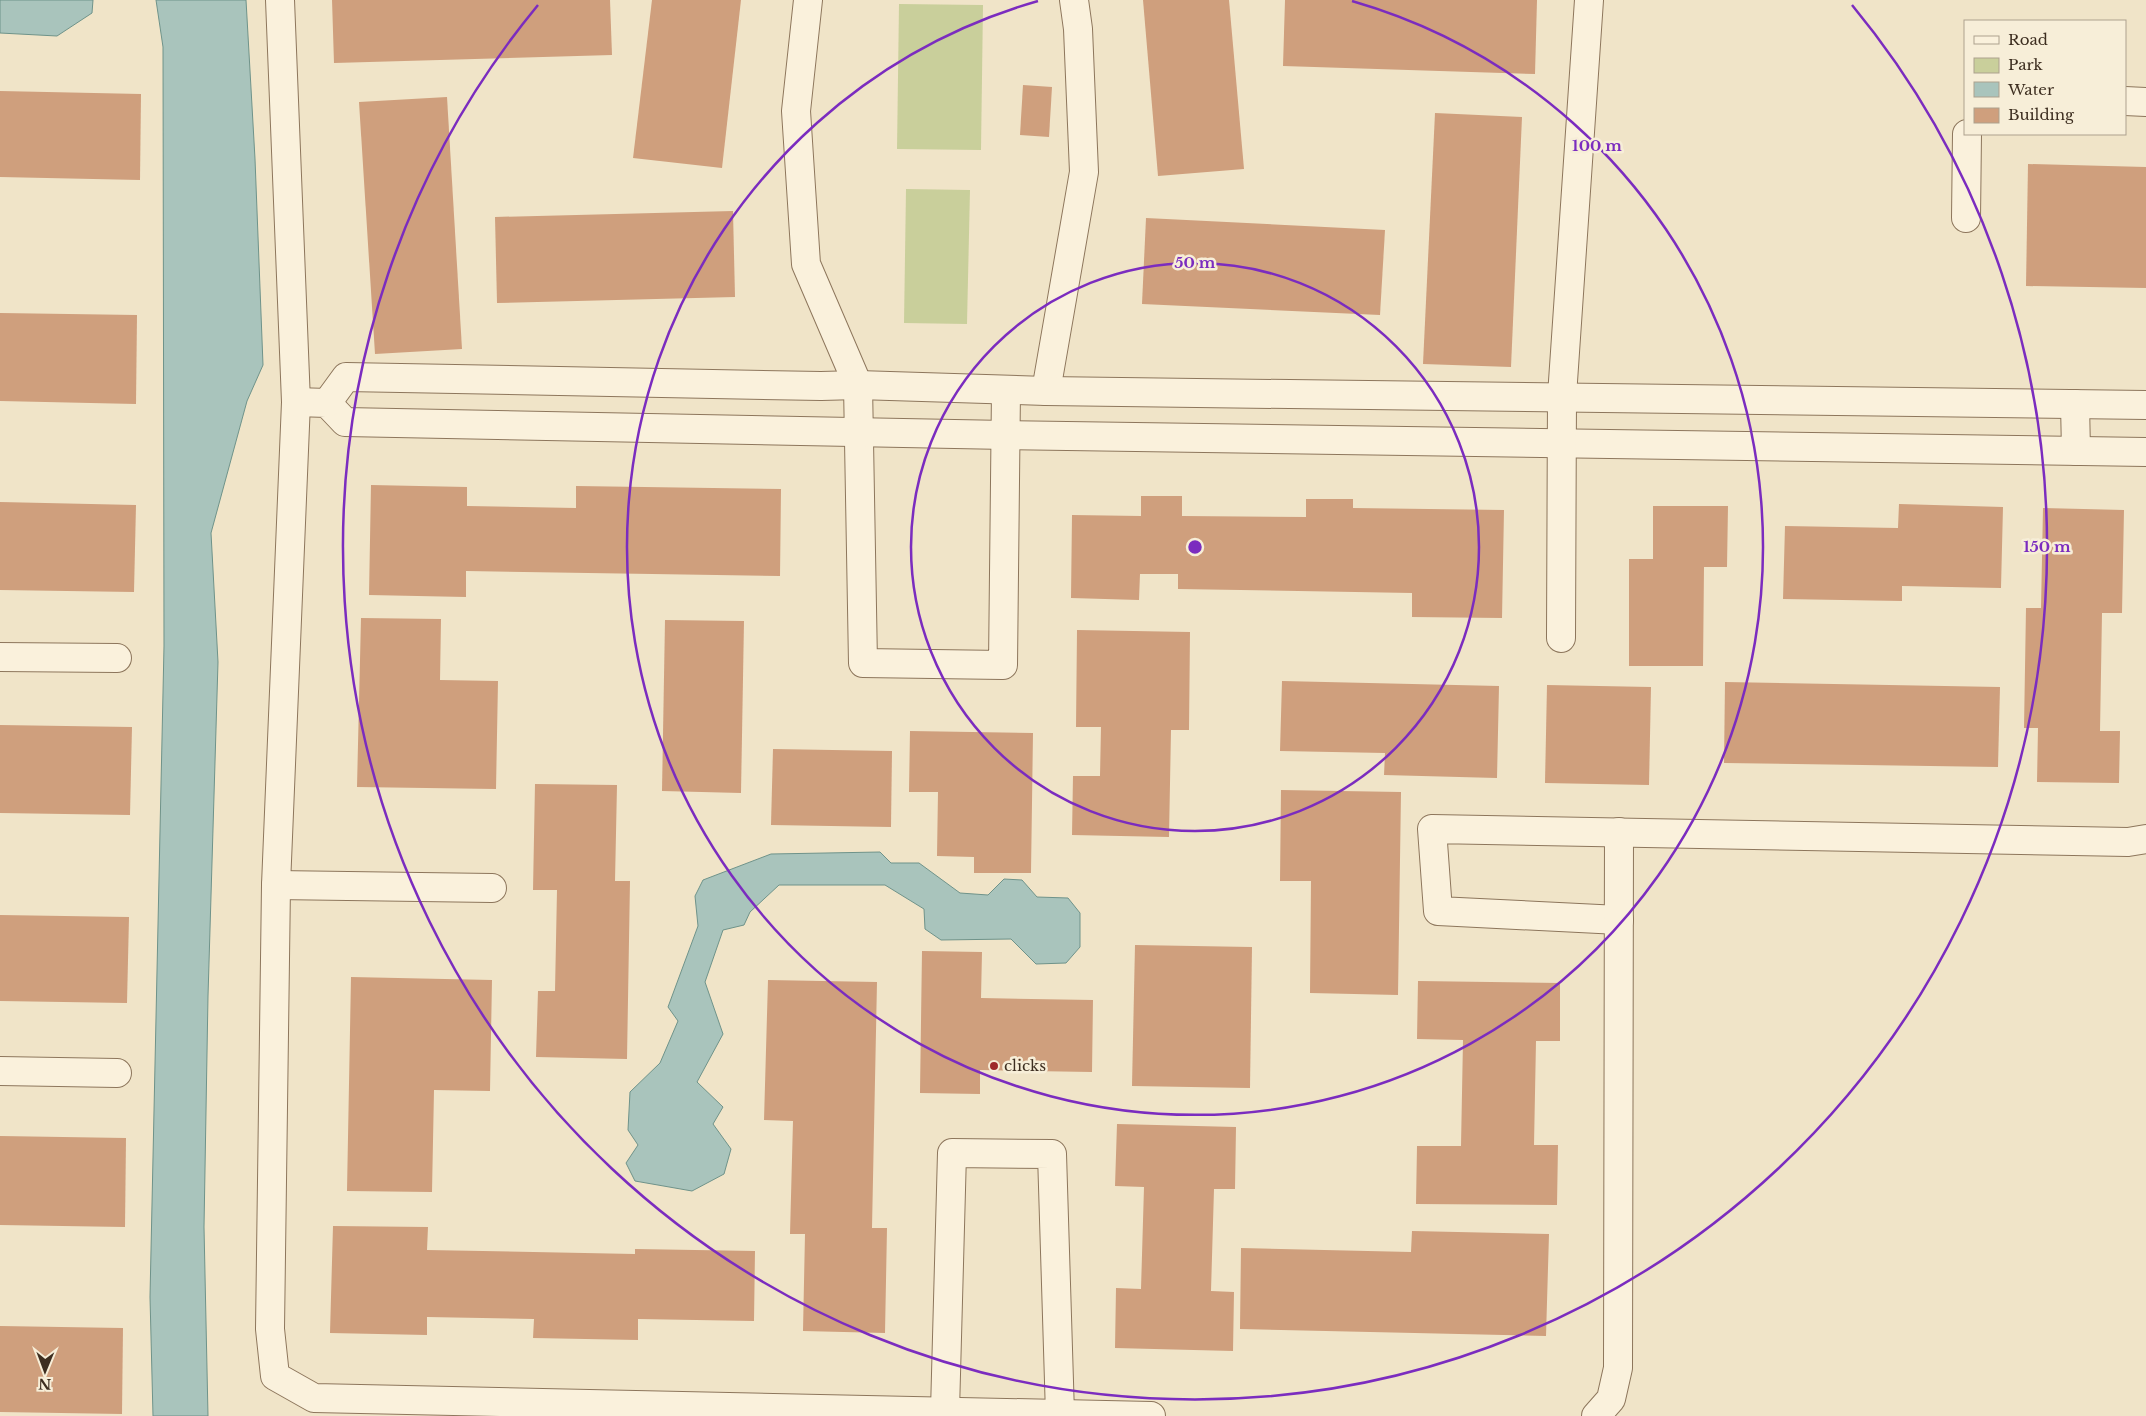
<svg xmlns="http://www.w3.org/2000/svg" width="2146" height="1416" font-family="'Libre Baskerville',serif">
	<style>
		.green { fill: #c9cf9b }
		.water { fill: #a9c4bc; stroke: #6f938a }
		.building { fill: #cf9f7d }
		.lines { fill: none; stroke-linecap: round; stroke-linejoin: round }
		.minor-casing { stroke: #8d765c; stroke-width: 30 }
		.minor { stroke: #faf1dc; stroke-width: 28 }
		.ring { fill: none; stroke: #7b2cbf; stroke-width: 2.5 }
		.poi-dot { fill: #9e2a2b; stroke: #f7eed8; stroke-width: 2 }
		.labels { text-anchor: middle; stroke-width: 5; stroke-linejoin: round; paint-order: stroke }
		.poi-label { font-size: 15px; fill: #3d2e20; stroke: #f7eed8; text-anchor: start }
		.centre { fill: #7b2cbf; stroke: #f7eed8; stroke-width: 2.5 }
		.ring-label { font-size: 15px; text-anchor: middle; font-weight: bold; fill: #7b2cbf; stroke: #f7eed8; stroke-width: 5; stroke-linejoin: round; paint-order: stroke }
	</style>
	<rect width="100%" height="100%" fill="#f0e4c8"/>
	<g class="green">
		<polygon points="899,4 983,5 981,150 897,149"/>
		<polygon points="906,189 970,190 967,324 904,323"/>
	</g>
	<g class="water">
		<polygon points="0,0 93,0 92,13 57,36 0,33"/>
		<polygon points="156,0 246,0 255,159 263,365 247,401 211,533 218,662 208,996 204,1227 208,1416 153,1416 150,1297 164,646 163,47"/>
		<polygon points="880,852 891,863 919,863 960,893 988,895 1004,879 1022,880 1037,897 1068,898 1080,913 1080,947 1066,963 1036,964 1011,939 941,940 925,929 924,909 885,885 779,885 750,912 744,925 723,930 705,982 723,1034 697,1082 723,1107 713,1124 731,1149 724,1174 692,1191 635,1181 626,1163 638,1145 628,1130 630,1092 660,1063 678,1021 668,1007 698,926 695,896 703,880 771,854"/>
	</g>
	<g class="building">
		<polygon points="332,0 610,0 612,55 334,63"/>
		<polygon points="652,0 741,0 722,168 633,158"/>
		<polygon points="1143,0 1229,0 1244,169 1158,176"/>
		<polygon points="1285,0 1537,0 1535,74 1283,66"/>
		<polygon points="1023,85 1052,87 1049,137 1020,135"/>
		<polygon points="0,91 141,94 140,180 0,177"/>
		<polygon points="447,97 462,349 375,354 359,102"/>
		<polygon points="1435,113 1522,117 1511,367 1423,364"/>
		<polygon points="2028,164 2146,167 2146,288 2026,286"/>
		<polygon points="733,211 735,297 497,303 495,217"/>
		<polygon points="1146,218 1385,230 1380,315 1142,304"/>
		<polygon points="0,313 137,315 136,404 0,401"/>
		<polygon points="371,485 467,487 467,506 576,508 576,486 781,489 780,576 466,571 466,597 369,595"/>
		<polygon points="1141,496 1182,496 1182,516 1306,517 1306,499 1353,499 1353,508 1504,510 1502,618 1412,617 1412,593 1178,589 1178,574 1140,574 1139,600 1071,598 1072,515 1141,516"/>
		<polygon points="0,502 136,505 134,592 0,590"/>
		<polygon points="1899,504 2003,507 2001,588 1902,586 1902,601 1783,599 1785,526 1898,528"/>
		<polygon points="1653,506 1728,506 1727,567 1704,567 1703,666 1629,666 1629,559 1653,559"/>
		<polygon points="2043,508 2124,510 2122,613 2102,613 2100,731 2120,731 2119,783 2037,782 2038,728 2024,728 2026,608 2041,608"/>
		<polygon points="361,618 441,619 440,680 498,681 496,789 357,787"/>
		<polygon points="665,620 744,621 741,793 662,791"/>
		<polygon points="1077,630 1190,632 1189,730 1171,730 1169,837 1072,835 1073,776 1100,776 1101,727 1076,727"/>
		<polygon points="1282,681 1499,686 1497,778 1384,775 1385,753 1280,751"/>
		<polygon points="1725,682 2000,687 1998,767 1724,763"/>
		<polygon points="1547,685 1651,687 1649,785 1545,783"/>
		<polygon points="0,725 132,727 130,815 0,813"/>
		<polygon points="910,731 1033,733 1031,873 974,873 974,857 937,856 938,792 909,792"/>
		<polygon points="773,749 892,751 891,827 771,825"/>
		<polygon points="535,784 617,785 615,881 630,881 627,1059 536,1057 538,991 555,991 557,890 533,890"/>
		<polygon points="1281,790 1401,792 1398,995 1310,993 1311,881 1280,881"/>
		<polygon points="0,915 129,917 127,1003 0,1001"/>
		<polygon points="1135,945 1252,947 1250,1088 1132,1086"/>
		<polygon points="922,951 982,952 981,998 1093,1000 1092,1072 980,1070 980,1094 920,1093"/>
		<polygon points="351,977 492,980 490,1091 434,1090 432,1192 347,1191"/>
		<polygon points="768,980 877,982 872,1228 887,1228 885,1333 803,1331 805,1234 790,1234 793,1121 764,1120"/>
		<polygon points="1418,981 1560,983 1560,1041 1536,1041 1534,1145 1558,1145 1557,1205 1416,1204 1417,1146 1461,1146 1463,1040 1417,1039"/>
		<polygon points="1117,1124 1236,1127 1235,1189 1214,1189 1211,1291 1234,1292 1233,1351 1115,1348 1116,1288 1141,1289 1144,1187 1115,1186"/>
		<polygon points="0,1136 126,1138 125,1227 0,1225"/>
		<polygon points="333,1226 428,1227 427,1250 635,1254 635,1249 755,1251 754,1321 638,1319 638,1340 533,1338 534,1319 427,1317 427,1335 330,1333"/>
		<polygon points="1412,1231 1549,1234 1546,1336 1240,1329 1241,1248 1411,1252"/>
		<polygon points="0,1326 123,1328 122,1414 0,1412"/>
	</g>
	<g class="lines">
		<defs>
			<g id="minor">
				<polyline points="280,0 296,402 276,885 270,1329 275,1376 314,1398 1151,1416"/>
				<polyline points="808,0 796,111 806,264 858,385 863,663 1003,665 1006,390"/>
				<polyline points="2125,101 2146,102"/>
				<polyline points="1966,218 1967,134"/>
				<polyline points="1046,391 1084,172 1078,29 1074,0"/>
				<polyline points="296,402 327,403 345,422 1006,435 2146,452"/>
				<polyline points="327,403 346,377 821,386 858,385 1046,391 2146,405"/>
				<polyline points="2075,404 2076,451"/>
				<polyline points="1561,638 1562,396 1589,0"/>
				<polyline points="0,657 117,658"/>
				<polyline points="276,885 492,888"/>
				<polyline points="1619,920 1438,911 1432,829 2128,842 2146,839"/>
				<polyline points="0,1071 117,1073"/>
				<polyline points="945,1411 952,1153 1052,1154 1060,1414"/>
				<polyline points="1596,1416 1611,1399 1618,1368 1619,832"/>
			</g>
		</defs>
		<use href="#minor" class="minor-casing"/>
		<use href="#minor" class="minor"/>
	</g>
	<g class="ring">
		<circle cx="1195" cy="547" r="284"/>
		<path d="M1352 1A568 568 0 1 1 1038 1"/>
		<path d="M1852 5A852 852 0 1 1 538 5"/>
	</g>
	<circle class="poi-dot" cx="994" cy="1066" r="5"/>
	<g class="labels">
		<g class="poi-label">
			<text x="1004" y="1071">clicks</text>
		</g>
	</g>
	<circle cx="1195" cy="547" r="8" class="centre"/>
	<g class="ring-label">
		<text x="1597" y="151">100 m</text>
		<text x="1195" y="268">50 m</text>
		<text x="2047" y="552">150 m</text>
	</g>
	<rect x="1964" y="20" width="162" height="115" fill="#f7eed8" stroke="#ada18e"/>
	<rect x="1974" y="36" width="25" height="8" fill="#faf1dc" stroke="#ada18e"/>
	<text x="2008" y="45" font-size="15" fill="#3d2e20">Road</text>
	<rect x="1974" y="58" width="25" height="15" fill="#c9cf9b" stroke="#ada18e"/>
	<text x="2008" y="70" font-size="15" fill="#3d2e20">Park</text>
	<rect x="1974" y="82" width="25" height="15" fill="#a9c4bc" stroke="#ada18e"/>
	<text x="2008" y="95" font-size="15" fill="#3d2e20">Water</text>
	<rect x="1974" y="108" width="25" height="15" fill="#cf9f7d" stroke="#ada18e"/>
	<text x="2008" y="120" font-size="15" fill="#3d2e20">Building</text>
	<g transform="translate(45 1371) rotate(181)" stroke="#f7eed8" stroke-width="4" paint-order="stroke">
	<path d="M0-4L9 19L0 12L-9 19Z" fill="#3d2e20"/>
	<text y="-8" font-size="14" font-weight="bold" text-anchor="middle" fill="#3d2e20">N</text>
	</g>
</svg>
